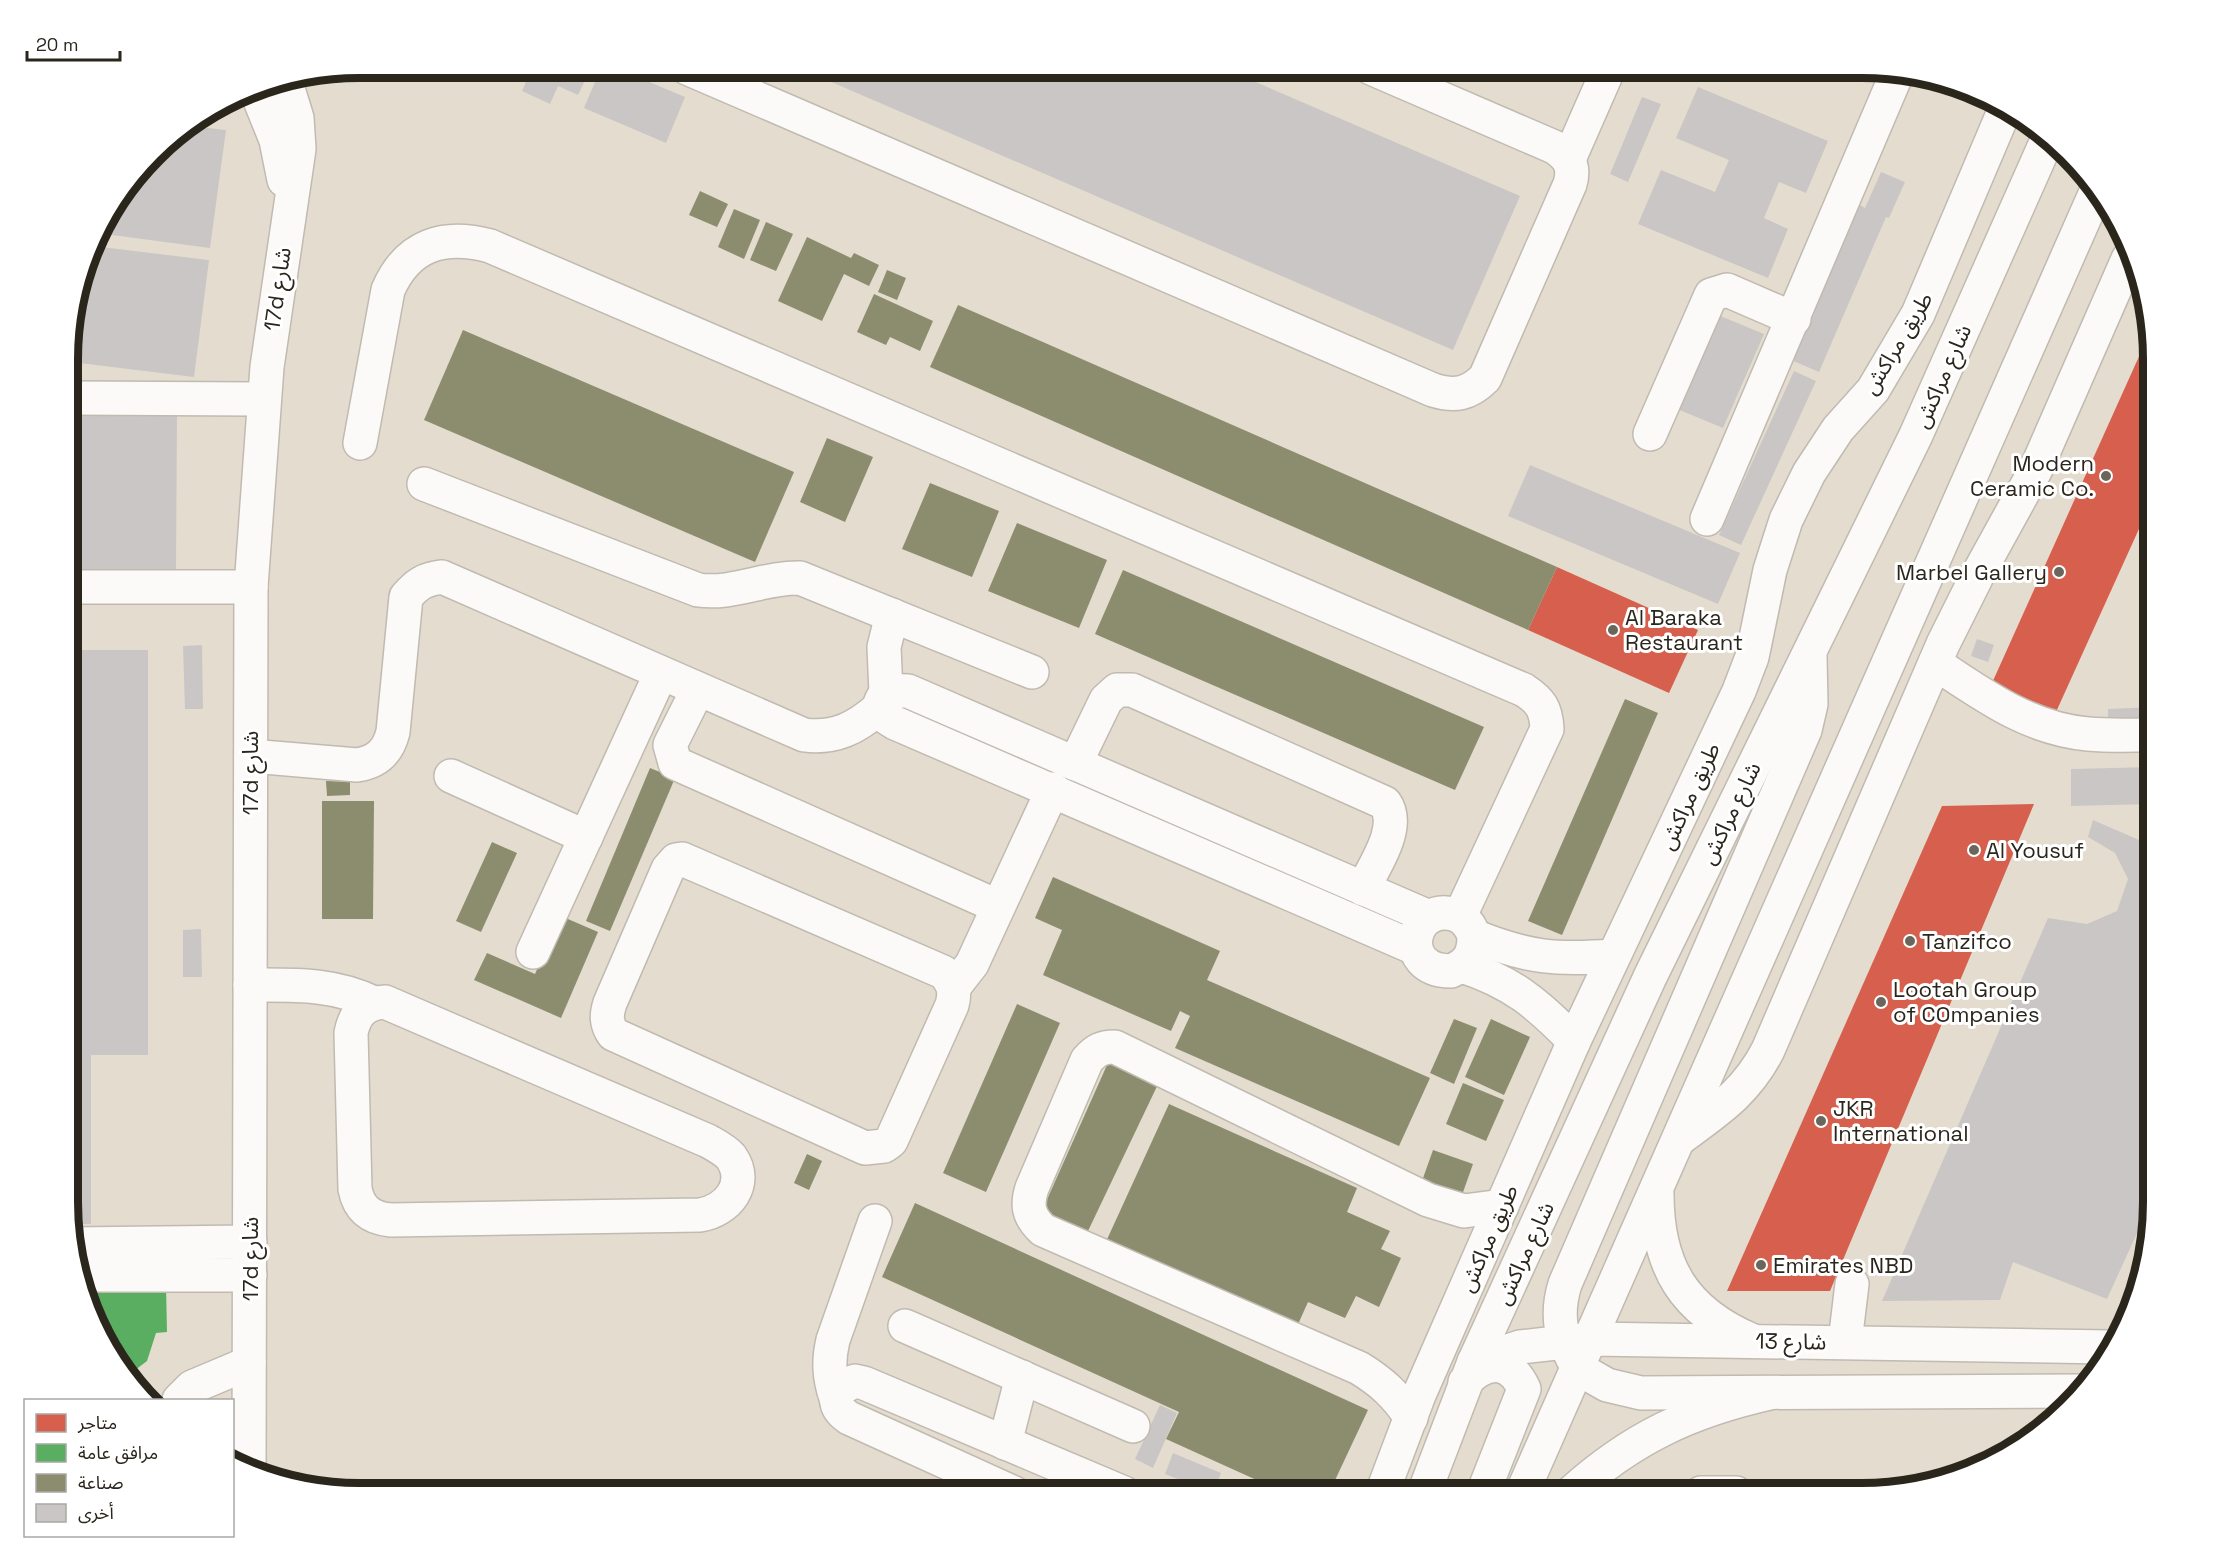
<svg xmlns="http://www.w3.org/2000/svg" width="2221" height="1561" font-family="'Space Grotesk','Noto Sans Arabic',sans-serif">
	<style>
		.shops { fill: #d6604d }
		.public { fill: #5aae61 }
		.industry { fill: #8c8c6e }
		.building { fill: #c9c6c5 }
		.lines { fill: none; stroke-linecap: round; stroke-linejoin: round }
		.minor-casing { stroke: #c0bab0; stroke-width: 36 }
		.major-casing { stroke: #c0bab0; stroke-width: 36 }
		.minor { stroke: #fbfaf8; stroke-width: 33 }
		.major { stroke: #fbfaf8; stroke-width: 33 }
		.poi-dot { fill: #6b665b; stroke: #fff; stroke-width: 2 }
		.labels { text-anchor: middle; stroke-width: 6; stroke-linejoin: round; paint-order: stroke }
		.street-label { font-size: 22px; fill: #2a261c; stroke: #fff }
		.poi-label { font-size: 22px; fill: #2a261c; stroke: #fff; text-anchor: start }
		.rim { fill: none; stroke: #2a261c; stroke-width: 8 }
	</style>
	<rect width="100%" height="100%" fill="#e4ddcf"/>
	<g class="shops">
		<polygon points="2150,332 2153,340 2153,498 2056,712 1992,683"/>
		<polygon points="1557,567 1698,630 1669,693 1528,630"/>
		<polygon points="2034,804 1830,1291 1727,1291 1942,806"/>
	</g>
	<polygon class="public" points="166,1285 167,1332 156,1333 147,1361 130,1374 107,1348 86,1286"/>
	<g class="industry">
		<polygon points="700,191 728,204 717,227 689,215"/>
		<polygon points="734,209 760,220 744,259 718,247"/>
		<polygon points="766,222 793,234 776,271 750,260"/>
		<polygon points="807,237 851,258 854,253 879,265 869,286 844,274 822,321 778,301"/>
		<polygon points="887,270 906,278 897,300 878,292"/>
		<polygon points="874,294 933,321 920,351 890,337 886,345 857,332"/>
		<polygon points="958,305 1557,567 1528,630 930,367"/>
		<polygon points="463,330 794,472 755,562 424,420"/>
		<polygon points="827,438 873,457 845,522 800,502"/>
		<polygon points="930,483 999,511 972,577 902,549"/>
		<polygon points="1017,523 1107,560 1079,628 988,591"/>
		<polygon points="1123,570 1484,727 1455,790 1095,634"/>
		<polygon points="1625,699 1658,713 1562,935 1528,921"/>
		<polygon points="650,768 675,778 610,931 586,921"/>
		<polygon points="326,781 350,782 350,795 327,796"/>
		<polygon points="322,801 374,801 373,919 322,919"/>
		<polygon points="492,842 517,853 481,932 456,921"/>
		<polygon points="1053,877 1220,951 1207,980 1430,1078 1399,1146 1175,1048 1190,1016 1180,1011 1171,1031 1043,975 1062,930 1035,918"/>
		<polygon points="561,916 598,932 561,1018 474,980 487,953 535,974"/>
		<polygon points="1017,1004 1060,1023 986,1192 943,1173"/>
		<polygon points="1454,1019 1477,1028 1454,1084 1430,1073"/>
		<polygon points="1491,1019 1530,1037 1504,1095 1465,1077"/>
		<polygon points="1111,1056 1160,1080 1088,1231 1041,1213"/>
		<polygon points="1463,1083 1504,1100 1486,1141 1446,1124"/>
		<polygon points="1169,1104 1357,1188 1347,1212 1390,1231 1381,1249 1401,1258 1379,1307 1356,1296 1345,1318 1308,1302 1295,1331 1104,1246"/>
		<polygon points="1433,1150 1473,1164 1462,1195 1422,1181"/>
		<polygon points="807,1154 822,1161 809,1190 794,1183"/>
		<polygon points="915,1203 1368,1410 1329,1493 1285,1493 1166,1439 1179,1412 882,1277"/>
	</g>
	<g class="building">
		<polygon points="532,68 591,68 578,95 558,86 550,104 522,91"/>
		<polygon points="601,68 616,68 685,97 666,143 584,108"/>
		<polygon points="799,68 1223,68 1520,196 1453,350"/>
		<polygon points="1698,87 1828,141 1806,193 1779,182 1764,218 1788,229 1768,278 1638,224 1661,170 1715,192 1729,160 1676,138"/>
		<polygon points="1642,97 1661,104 1628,182 1610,174"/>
		<polygon points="190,126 226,130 210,248 97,233 167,140"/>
		<polygon points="1881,172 1905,182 1889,218 1886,217 1819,372 1791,360 1858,204 1865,208"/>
		<polygon points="93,246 209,260 194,377 71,362 80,287"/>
		<polygon points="1718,315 1764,334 1723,428 1677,409"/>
		<polygon points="1794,371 1816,381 1741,545 1719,535"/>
		<polygon points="70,414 177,414 176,569 70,569"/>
		<polygon points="1530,465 1740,553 1718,604 1508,516"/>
		<polygon points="1977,639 1994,645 1988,662 1971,656"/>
		<polygon points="202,645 203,709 185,709 183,646"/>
		<polygon points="70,650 148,650 148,1055 91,1055 91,1224 70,1224"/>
		<polygon points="2153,707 2153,727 2108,729 2108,709"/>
		<polygon points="2153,767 2153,804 2071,806 2071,769"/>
		<polygon points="2093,820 2153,846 2153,1198 2107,1299 2013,1262 2000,1300 1882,1301 2048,918 2087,924 2117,911 2128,879 2115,853 2088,837"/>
		<polygon points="201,929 202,977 183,977 183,930"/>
		<polygon points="1160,1405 1177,1413 1153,1468 1135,1459"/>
		<polygon points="1173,1453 1221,1473 1213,1493 1165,1474"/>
		<polygon points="797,1485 828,1485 828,1493 796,1493"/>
	</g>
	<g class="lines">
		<defs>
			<g id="minor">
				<path d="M 687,68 L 1433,390 C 1455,397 1469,394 1485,378 L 1570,184 C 1575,167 1569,156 1554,147 L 1371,68"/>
				<polyline points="255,88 276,140 284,180"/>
				<polyline points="1569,159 1609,68"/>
				<polyline points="70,398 264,399"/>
				<polyline points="1650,434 1711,295 1727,290 1794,319"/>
				<path d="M 360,443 L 388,290 C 408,244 444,234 490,246 L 1524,690 C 1541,701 1546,709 1547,729 L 1460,916"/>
				<path d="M 424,484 L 698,590 C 734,595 765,577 800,578 L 1032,672"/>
				<polyline points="1707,519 1898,71"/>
				<polyline points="70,587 251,587"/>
				<path d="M 1935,663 C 1983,695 2029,729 2088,734 C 2109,736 2131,735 2153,735"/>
				<polyline points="698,689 670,745 675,763 997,906"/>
				<polyline points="886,693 884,647 892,615"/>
				<path d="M 251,756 L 357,765 C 377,762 388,752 393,732 L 406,597 C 417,584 425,579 442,577 L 804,735 C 835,739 856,728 879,708"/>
				<path d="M 1075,764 L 1106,700 L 1117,690 L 1132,690 L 1385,803 C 1402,827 1374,866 1363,889"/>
				<polyline points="451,776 586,837"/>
				<path d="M 682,859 L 943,972 C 953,982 956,991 952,1005 L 891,1141 L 884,1146 L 865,1148 L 613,1034 C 606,1023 606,1015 610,1003 L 668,869 L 676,860 Z"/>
				<path d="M 1474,936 C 1474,955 1468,964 1451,971 C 1395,971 1412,900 1456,915 C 1466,919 1471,927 1474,936 C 1528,958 1556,960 1613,956"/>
				<path d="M 1415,948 L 895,723 L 884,716 L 879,708 C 882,691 893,690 908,691 L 1429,917"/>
				<polyline points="533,952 661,673"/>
				<path d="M 1462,966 C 1512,982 1538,1004 1574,1041"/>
				<path d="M 250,985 C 294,985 333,983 374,1003"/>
				<polyline points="954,987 972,964 1053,789"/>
				<path d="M 385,1002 L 708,1141 C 715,1145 725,1150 731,1157 C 750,1184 727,1211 700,1215 L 391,1220 C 370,1218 359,1209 355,1189 L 351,1033 C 355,1013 365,1003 385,1002 Z"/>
				<path d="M 1679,1139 C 1717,1111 1746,1093 1768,1050 L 1943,644 L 1977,576 L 2036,469 L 2128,259"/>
				<polyline points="71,1244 250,1242"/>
				<polyline points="82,1275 250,1275"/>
				<polyline points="905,1326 1133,1426"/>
				<polyline points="1845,1342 1852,1284"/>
				<polyline points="1474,1362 1520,1347 1592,1339 2110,1347"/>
				<polyline points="1579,1369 1607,1385 1641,1393 2080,1391"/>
				<path d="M 836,1398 C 829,1377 828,1361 833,1340 L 875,1221"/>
				<polyline points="179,1400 192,1387 249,1363"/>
				<path d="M 1411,1418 C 1397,1396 1382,1382 1359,1368 L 1043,1230 C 1029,1217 1026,1206 1032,1188 L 1087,1060 C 1096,1050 1102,1047 1115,1047 L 1428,1200 L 1464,1211 L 1502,1206"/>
				<polyline points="1005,1443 1022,1377"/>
				<polyline points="249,1469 251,587 267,367 299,149 297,118 286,82"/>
				<path d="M 1014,1493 L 849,1418 C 837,1410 834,1402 839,1389 L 855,1381 L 864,1383 L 1124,1493"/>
				<polyline points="1382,1493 1419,1395 1574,1041 1739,691 1752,657 1770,570 1786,520 1809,473 1838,429 1873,390 1918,314 2005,109"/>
				<polyline points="1701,1493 1736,1493"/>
			</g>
			<g id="major">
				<path d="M 1657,1194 C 1657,1267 1684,1311 1751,1340"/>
				<path d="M 1579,1369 C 1561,1342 1555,1316 1565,1284 L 1805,730 L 1811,704 L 1810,656"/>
				<path d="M 1465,1382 C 1486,1360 1510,1358 1524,1389 L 1483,1493"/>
				<polyline points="1424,1493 1474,1362 1650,977 1916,435 2048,138"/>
				<polyline points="1522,1493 2096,192"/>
				<path d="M 1571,1493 C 1632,1438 1690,1411 1770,1393"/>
			</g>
		</defs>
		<use href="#minor" class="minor-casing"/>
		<use href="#major" class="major-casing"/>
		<use href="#minor" class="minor"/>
		<use href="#major" class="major"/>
	</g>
	<g class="poi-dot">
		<circle cx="2106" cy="476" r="6"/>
		<circle cx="2059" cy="572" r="6"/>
		<circle cx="1613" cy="630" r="6"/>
		<circle cx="1974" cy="850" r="6"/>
		<circle cx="1910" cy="941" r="6"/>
		<circle cx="1881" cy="1002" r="6"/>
		<circle cx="1821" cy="1121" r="6"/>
		<circle cx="1761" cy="1265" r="6"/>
	</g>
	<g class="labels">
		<g class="street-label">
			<text transform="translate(277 289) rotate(-82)" y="8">17d شارع</text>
			<text transform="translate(1897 343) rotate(-59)" y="8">طريق مراكش</text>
			<text transform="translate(1942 376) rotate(-66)" y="8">شارع مراكش</text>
			<text transform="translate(250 773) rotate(-90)" y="8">17d شارع</text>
			<text transform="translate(1689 796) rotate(-65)" y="8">طريق مراكش</text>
			<text transform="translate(1730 813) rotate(-64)" y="8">شارع مراكش</text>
			<text transform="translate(1488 1238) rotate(-66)" y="8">طريق مراكش</text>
			<text transform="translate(1524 1253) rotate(-65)" y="8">شارع مراكش</text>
			<text transform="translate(250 1259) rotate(-90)" y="8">17d شارع</text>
			<text transform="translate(1791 1341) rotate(1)" y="8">شارع 13</text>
		</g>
		<g class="poi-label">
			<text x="2094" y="471" text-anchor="end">Modern<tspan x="2094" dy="25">Ceramic Co.</tspan></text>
			<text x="2047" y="580" text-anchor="end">Marbel Gallery</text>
			<text x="1625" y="625">Al Baraka<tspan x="1625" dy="25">Restaurant</tspan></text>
			<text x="1986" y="858">Al Yousuf</text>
			<text x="1922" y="949">Tanzifco</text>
			<text x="1893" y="997">Lootah Group<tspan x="1893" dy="25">of COmpanies</tspan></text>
			<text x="1833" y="1116">JKR<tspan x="1833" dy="25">International</tspan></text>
			<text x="1773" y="1273">Emirates NBD</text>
		</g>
	</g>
	<path d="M0 0H2221V1561H0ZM359 78H1862A281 281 0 0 1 2143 359V1202A281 281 0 0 1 1862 1483H359A281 281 0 0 1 78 1202V359A281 281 0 0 1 359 78Z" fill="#fff" fill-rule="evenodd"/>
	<path class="rim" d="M359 78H1862A281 281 0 0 1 2143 359V1202A281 281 0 0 1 1862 1483H359A281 281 0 0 1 78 1202V359A281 281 0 0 1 359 78Z"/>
	<rect x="24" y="1399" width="210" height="138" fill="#ffffff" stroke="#aaa8a4" stroke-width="1.5"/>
	<rect x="36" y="1414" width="30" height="18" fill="#d6604d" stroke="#aaa8a4" stroke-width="1.5"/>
	<text x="78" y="1429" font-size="18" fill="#2a261c">متاجر</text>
	<rect x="36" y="1444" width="30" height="18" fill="#5aae61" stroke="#aaa8a4" stroke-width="1.5"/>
	<text x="78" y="1459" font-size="18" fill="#2a261c">مرافق عامة</text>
	<rect x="36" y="1474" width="30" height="18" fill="#8c8c6e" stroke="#aaa8a4" stroke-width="1.5"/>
	<text x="78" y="1489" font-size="18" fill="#2a261c">صناعة</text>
	<rect x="36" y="1504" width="30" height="18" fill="#c9c6c5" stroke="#aaa8a4" stroke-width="1.5"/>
	<text x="78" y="1519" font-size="18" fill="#2a261c">أخرى</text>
	<path d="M27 51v9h93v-9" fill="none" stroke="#2a261c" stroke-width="3"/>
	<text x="36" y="51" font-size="18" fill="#2a261c" stroke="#ffffff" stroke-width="4.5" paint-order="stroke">20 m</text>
</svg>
